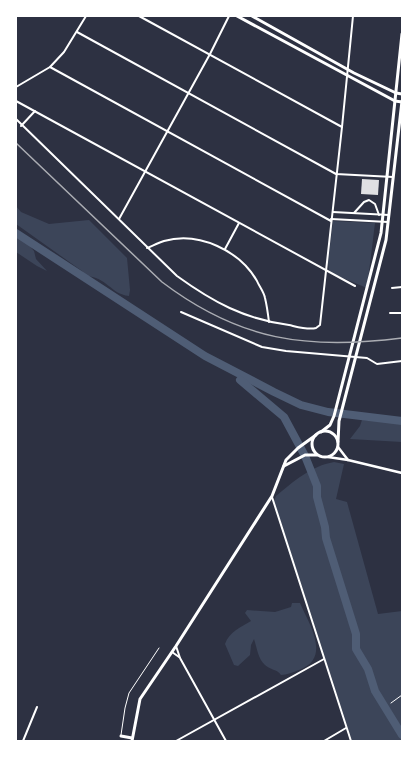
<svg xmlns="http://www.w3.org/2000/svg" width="418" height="757" font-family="Overpass,sans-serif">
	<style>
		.green { fill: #3c4559 }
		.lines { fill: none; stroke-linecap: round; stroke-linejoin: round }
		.river { stroke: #4f5d75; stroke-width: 8 }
		.building { fill: #e0e0e3 }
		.path { stroke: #fff; stroke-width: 1 }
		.service { stroke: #fff; stroke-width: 1 }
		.minor { stroke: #fff; stroke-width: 2 }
		.tertiary { stroke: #fff; stroke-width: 2.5 }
		.secondary { stroke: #fff; stroke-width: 3 }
		.primary { stroke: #fff; stroke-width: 3 }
		.rail { stroke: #abadb3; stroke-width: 1.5 }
	</style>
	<rect width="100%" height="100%" fill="#2d3142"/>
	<g class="green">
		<path d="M 16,206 L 21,212 L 49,224 L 89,220 L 127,258 L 130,290 L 129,296 C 110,294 108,277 85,276 L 82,271 L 16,224 Z"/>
		<polygon points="333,221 375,223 367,288 338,276 329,271 328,263"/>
		<polygon points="16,236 26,242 34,251 36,259 47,271 37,266 16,252"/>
		<polygon points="362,420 402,423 402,442 350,439 360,426"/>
		<path d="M 334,462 L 344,464 L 336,499 L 347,502 L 378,614 L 402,611 L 402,741 L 352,741 L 274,501 L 276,496 C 294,481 311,466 334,462 Z"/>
		<path d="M 292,603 L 300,603 C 309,624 332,658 299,670 C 293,672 287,675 281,675 C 277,669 270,670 265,665 C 258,659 257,648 254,639 L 251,645 L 250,655 L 238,666 L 234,665 L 225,644 C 229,632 241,627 251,621 L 245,613 L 247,610 L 275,612 L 291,607 Z"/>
	</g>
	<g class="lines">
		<g class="river">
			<polyline points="16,233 205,356 274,392 301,405 328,412 402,421"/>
			<polyline points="240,380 284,417 305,456 317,486 317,497 325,527 326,538 356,634 356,649 368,669 375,691 402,735"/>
		</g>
	</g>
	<polygon class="building" points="362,179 379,180 378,195 361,194"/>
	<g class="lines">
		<polyline class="path" points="391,703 402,695"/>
		<polyline class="service" points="121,735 125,708 129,693 159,648"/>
		<g class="minor">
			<polyline points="139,16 342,127"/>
			<polyline points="77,32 336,174 393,177"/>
			<polyline points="50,67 331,221"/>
			<polyline points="16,87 50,67 64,52 86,16"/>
			<polyline points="16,101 355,286"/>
			<path d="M 16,119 L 177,276 C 213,302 244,319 289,325 C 298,327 308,330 316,328 L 320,325 L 342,127 L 353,16"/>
			<polyline points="21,126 35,111"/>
			<polyline points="333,212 389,215"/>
			<polyline points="354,213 364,202 369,200 375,204 379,215"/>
			<polyline points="119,219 210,54 229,16"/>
			<polyline points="331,219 388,222"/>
			<path d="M 147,248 C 152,246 158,243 164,241 C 199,231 240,251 257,281 C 259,286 264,292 265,298 C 267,306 268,314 269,322"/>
			<polyline points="225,249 239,223"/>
			<polyline points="392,288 402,287"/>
			<polyline points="181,312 262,347 286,351 367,358 377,364 402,361"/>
			<polyline points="390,313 402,313"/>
			<polyline points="272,497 351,741"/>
			<polyline points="176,646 180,658 226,741"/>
			<polyline points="172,652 179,657"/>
			<polyline points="23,741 37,707"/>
			<polyline points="176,741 324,659"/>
			<polyline points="324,741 346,728"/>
		</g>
		<g class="tertiary">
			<polyline points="338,447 348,460"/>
			<polyline points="328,457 348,460 402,473"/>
		</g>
		<g class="secondary">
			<polyline points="237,16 395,101 402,102"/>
			<polyline points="252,16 354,73 396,93 402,94"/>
		</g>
		<g class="primary">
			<circle cx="325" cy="444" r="13"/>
			<polyline points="321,432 330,425 334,416 381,233 402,34"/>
			<polyline points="338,442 339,421 386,240 402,101"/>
			<polyline points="284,466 305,455 317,455"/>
			<polyline points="121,736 132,738"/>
			<polyline points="132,741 140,699 176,646 272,496 286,460 298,448 316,435"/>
		</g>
		<path class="rail" d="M 16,143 L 162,282 C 240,341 307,350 402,338"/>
	</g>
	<rect width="418" height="757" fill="none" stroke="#ffffff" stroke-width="34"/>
</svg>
